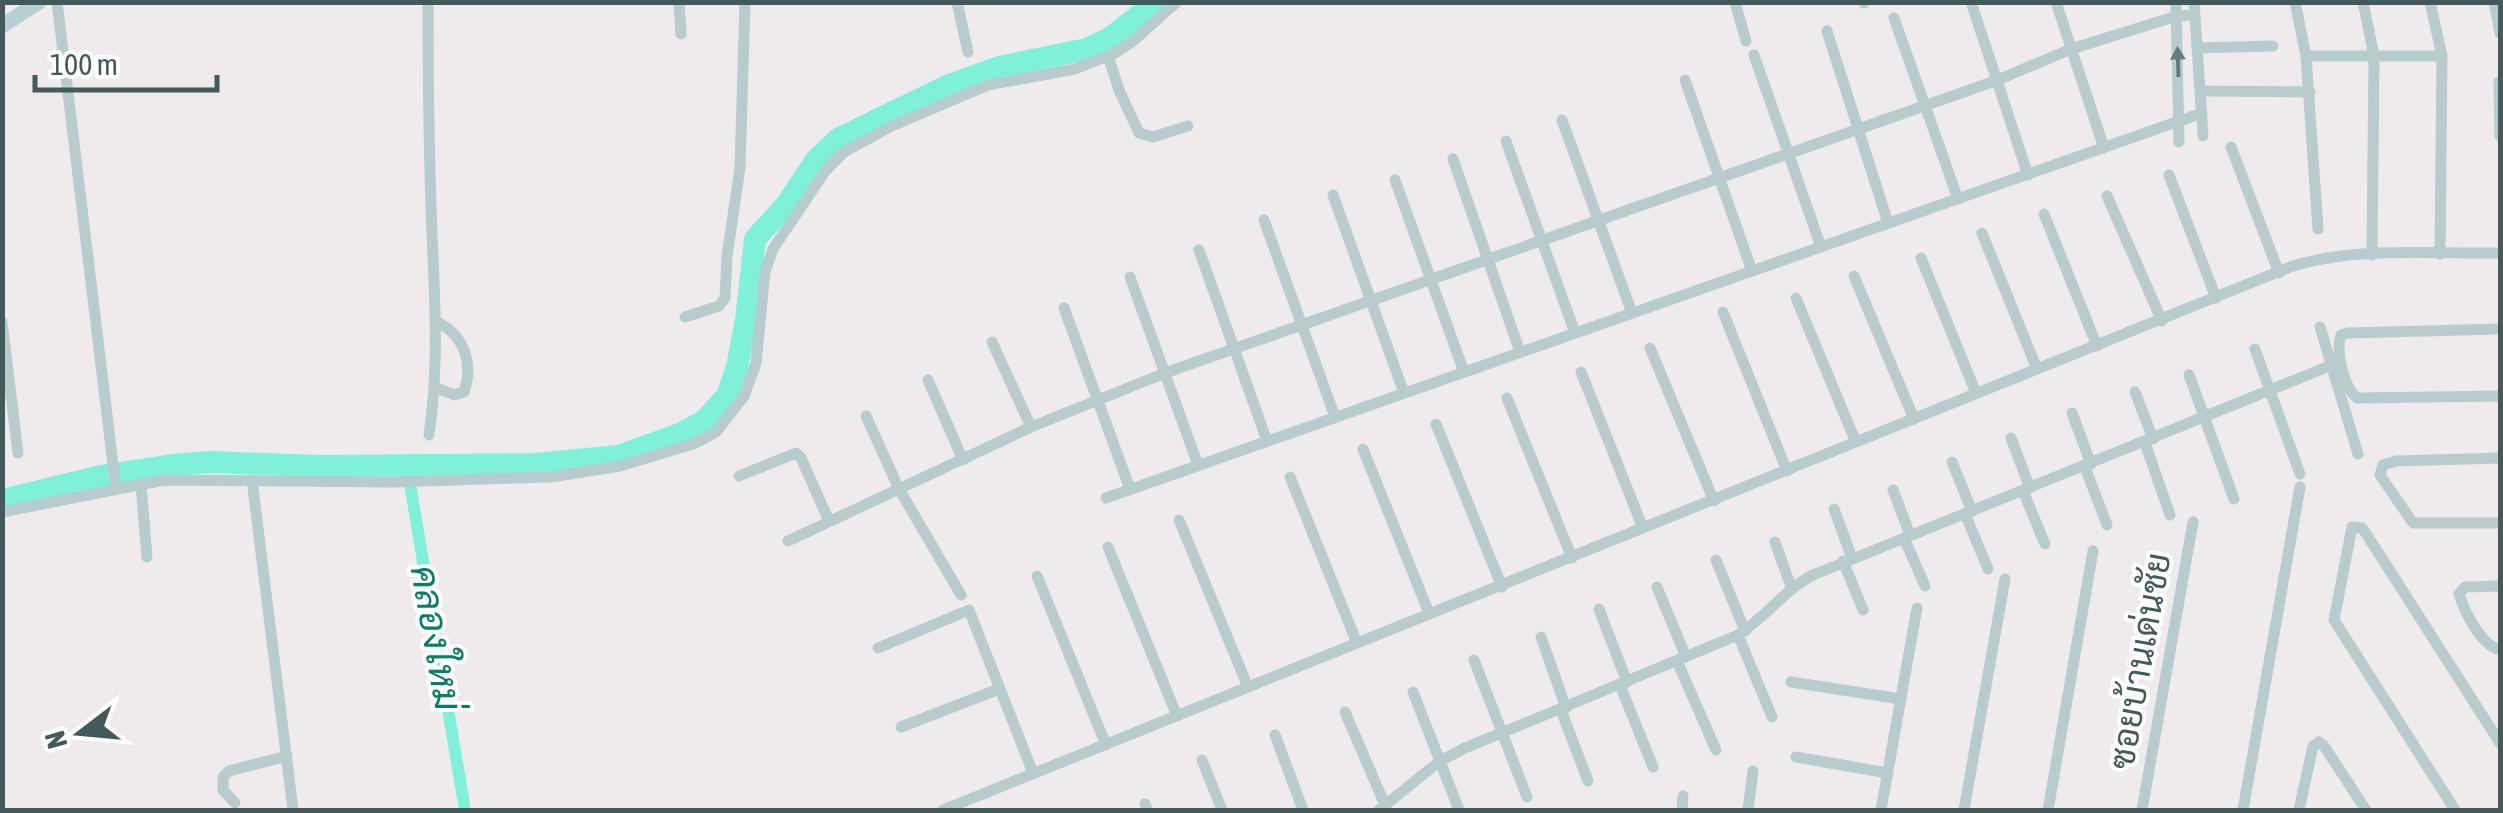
<svg xmlns="http://www.w3.org/2000/svg" width="2503" height="813" font-family="'Asap Condensed',Sarabun,sans-serif">
	<style>
		.lines { fill: none; stroke-linecap: round; stroke-linejoin: round }
		.canal { stroke: #7ff1d8; stroke-width: 12 }
		.river { stroke: #7ff1d8; stroke-width: 22 }
		.street { stroke: #b9cccd; stroke-width: 11 }
		.secondary { stroke: #b7d0d2; stroke-width: 15 }
		.oneway { fill: #667c7c }
		.labels { text-anchor: middle; stroke-width: 8; stroke-linejoin: round; paint-order: stroke }
		.street-label { font-size: 35px; fill: #43595a; stroke: #fff }
		.water-label { font-size: 38px; font-style: italic; fill: #077f64; stroke: #fff }
	</style>
	<rect width="100%" height="100%" fill="#efebed"/>
	<g class="lines">
		<polyline class="canal" points="407,466 465,810"/>
		<polyline class="river" points="2,500 101,476 172,465 211,462 320,466 534,464 618,456 682,433 705,420 727,396 737,367 746,320 755,239 786,205 816,160 838,139 949,85 999,67 1087,49 1110,38 1156,2"/>
		<g class="street">
			<polyline points="57,2 116,489"/>
			<path d="M 428,2 C 428,80 429,157 432,234 C 435,302 439,368 429,435"/>
			<polyline points="679,2 681,34"/>
			<polyline points="957,2 968,52"/>
			<polyline points="1735,2 1746,41"/>
			<polyline points="1864,2 1864,3"/>
			<polyline points="1971,2 2028,175"/>
			<polyline points="2056,2 2104,148"/>
			<polyline points="2176,2 2179,142"/>
			<polyline points="2194,2 2203,136"/>
			<polyline points="2295,2 2306,56 2318,229"/>
			<polyline points="2363,2 2374,56 2372,255"/>
			<polyline points="2430,2 2442,56 2440,254"/>
			<polyline points="2494,2 2500,33"/>
			<polyline points="1894,18 1958,199"/>
			<polyline points="1827,31 1888,223"/>
			<polyline points="2198,48 2273,46"/>
			<polyline points="1754,55 1821,247"/>
			<polyline points="1108,56 1119,90 1139,133 1153,137 1188,126"/>
			<polyline points="2306,56 2442,56"/>
			<polyline points="1685,80 1752,271"/>
			<polyline points="2499,82 2500,136"/>
			<polyline points="2200,91 2310,92"/>
			<polyline points="1562,120 1632,313"/>
			<polyline points="1506,141 1575,333"/>
			<polyline points="2231,147 2279,273"/>
			<polyline points="1453,159 1520,352"/>
			<polyline points="2169,175 2216,298"/>
			<polyline points="1395,180 1464,372"/>
			<polyline points="1333,195 1404,393"/>
			<polyline points="2107,196 2162,321"/>
			<polyline points="2044,214 2097,346"/>
			<polyline points="1264,220 1335,417"/>
			<polyline points="1982,233 2037,369"/>
			<polyline points="1199,250 1267,441"/>
			<polyline points="1921,258 1976,393"/>
			<polyline points="1854,276 1914,419"/>
			<polyline points="1130,277 1198,465"/>
			<polyline points="1796,298 1855,440"/>
			<polyline points="1064,308 1130,489"/>
			<polyline points="1723,312 1787,471"/>
			<polyline points="685,317 719,306 725,298 727,256 740,168 745,2"/>
			<polyline points="2,322 18,453"/>
			<polyline points="2320,327 2358,454"/>
			<path d="M 2500,329 L 2348,333 L 2341,335 C 2335,352 2344,387 2357,398 L 2500,396"/>
			<polyline points="992,342 1031,427"/>
			<polyline points="1650,348 1714,501"/>
			<polyline points="2255,349 2300,474"/>
			<polyline points="1581,372 1643,528"/>
			<polyline points="2189,375 2234,499"/>
			<polyline points="928,380 963,460"/>
			<path d="M 435,387 L 454,395 L 464,392 C 474,363 464,334 435,321"/>
			<polyline points="2135,392 2153,439"/>
			<polyline points="1507,398 1572,558"/>
			<polyline points="2072,413 2091,464"/>
			<polyline points="866,416 899,489 961,595"/>
			<polyline points="1436,424 1502,587"/>
			<polyline points="2011,438 2030,488"/>
			<polyline points="2145,443 2170,515"/>
			<polyline points="1363,449 1429,613"/>
			<polyline points="2500,458 2396,461 2383,465 2380,475 2413,523 2500,523"/>
			<polyline points="1952,462 1972,511"/>
			<polyline points="2085,467 2107,525"/>
			<polyline points="739,476 796,453 801,458 829,521"/>
			<polyline points="1290,477 1357,643"/>
			<polyline points="252,480 293,810"/>
			<polyline points="141,484 147,557"/>
			<polyline points="1893,490 1910,535"/>
			<polyline points="2023,491 2045,544"/>
			<polyline points="1106,498 2202,113"/>
			<polyline points="1834,509 1852,558"/>
			<polyline points="2,512 164,480 392,482 551,477 620,466 693,444 716,432 744,396 756,363 765,272 773,249 826,170 844,152 892,126 988,85 1075,69 1113,54 1132,42 1177,2"/>
			<polyline points="1965,514 1988,569"/>
			<polyline points="1179,520 1248,687"/>
			<polyline points="1904,538 1925,586"/>
			<polyline points="788,541 1031,427 1165,373 1995,81 2071,49 2177,16 2194,15"/>
			<polyline points="1775,542 1791,587"/>
			<polyline points="1108,547 1177,716"/>
			<polyline points="1716,560 1745,631"/>
			<polyline points="1843,561 1863,610"/>
			<polyline points="1037,576 1106,745"/>
			<path d="M 2500,586 L 2465,587 L 2459,594 C 2465,613 2481,645 2500,650"/>
			<polyline points="1657,587 1686,657"/>
			<polyline points="1599,609 1627,682"/>
			<polyline points="1738,635 1772,717"/>
			<polyline points="1541,637 1566,708"/>
			<polyline points="878,648 969,610 1033,773"/>
			<polyline points="1474,660 1527,797"/>
			<polyline points="1677,661 1716,750"/>
			<polyline points="1791,682 1901,699"/>
			<polyline points="1620,685 1653,767"/>
			<polyline points="1413,692 1459,810"/>
			<polyline points="1561,710 1588,781"/>
			<polyline points="1345,712 1385,805"/>
			<polyline points="901,727 999,689"/>
			<polyline points="1275,735 1303,810"/>
			<polyline points="1796,757 1888,773"/>
			<polyline points="1202,760 1222,810"/>
			<polyline points="235,803 223,790 223,777 229,771 287,756"/>
			<polyline points="1145,804 1147,810"/>
			<path d="M 943,810 L 2290,267 C 2353,246 2434,254 2500,253"/>
			<path d="M 1379,810 L 1440,761 L 1465,748 L 1738,635 C 1766,617 1784,590 1813,575 L 2332,365"/>
			<polyline points="1682,810 1683,796"/>
			<polyline points="1748,810 1753,771"/>
			<polyline points="1881,810 1917,608"/>
			<polyline points="1964,810 2005,579"/>
			<polyline points="2048,810 2093,551"/>
			<polyline points="2142,810 2193,522"/>
			<polyline points="2243,810 2300,487"/>
			<polyline points="2299,810 2313,746 2319,742 2324,746 2366,810"/>
			<polyline points="2455,810 2334,620 2352,527 2362,528 2367,535 2500,743"/>
		</g>
		<polyline class="secondary" points="2,26 39,2"/>
	</g>
	<defs><path id="oneway-solid" d="M-6-.8H1V-3.2L6.5 0L1 3.2V.8H-6Z" transform="scale(2.5)"/></defs>
	<use class="oneway" href="#oneway-solid" transform="translate(2178 62) rotate(-92)"/>
	<g class="labels">
		<g class="street-label">
			<text transform="translate(2140 661) rotate(-80)" y="12">ซอยบ้านเด่นชัย</text>
		</g>
		<g class="water-label">
			<text transform="translate(436 638) rotate(80)" y="13">คลองใหม่</text>
		</g>
	</g>
	<rect width="2503" height="813" fill="none" stroke="#43595a" stroke-width="10"/>
	<g transform="translate(80 733) rotate(254)" stroke="#ffffff" stroke-width="8" paint-order="stroke">
	<path d="M0-8L18 38L0 25L-18 38Z" fill="#43595a"/>
	<text y="-15" font-size="28" font-weight="bold" text-anchor="middle" fill="#43595a">N</text>
	</g>
	<path d="M35 75v15h182v-15" fill="none" stroke="#43595a" stroke-width="5"/>
	<text x="50" y="75" font-size="30" fill="#43595a" stroke="#ffffff" stroke-width="8" paint-order="stroke">100 m</text>
</svg>
